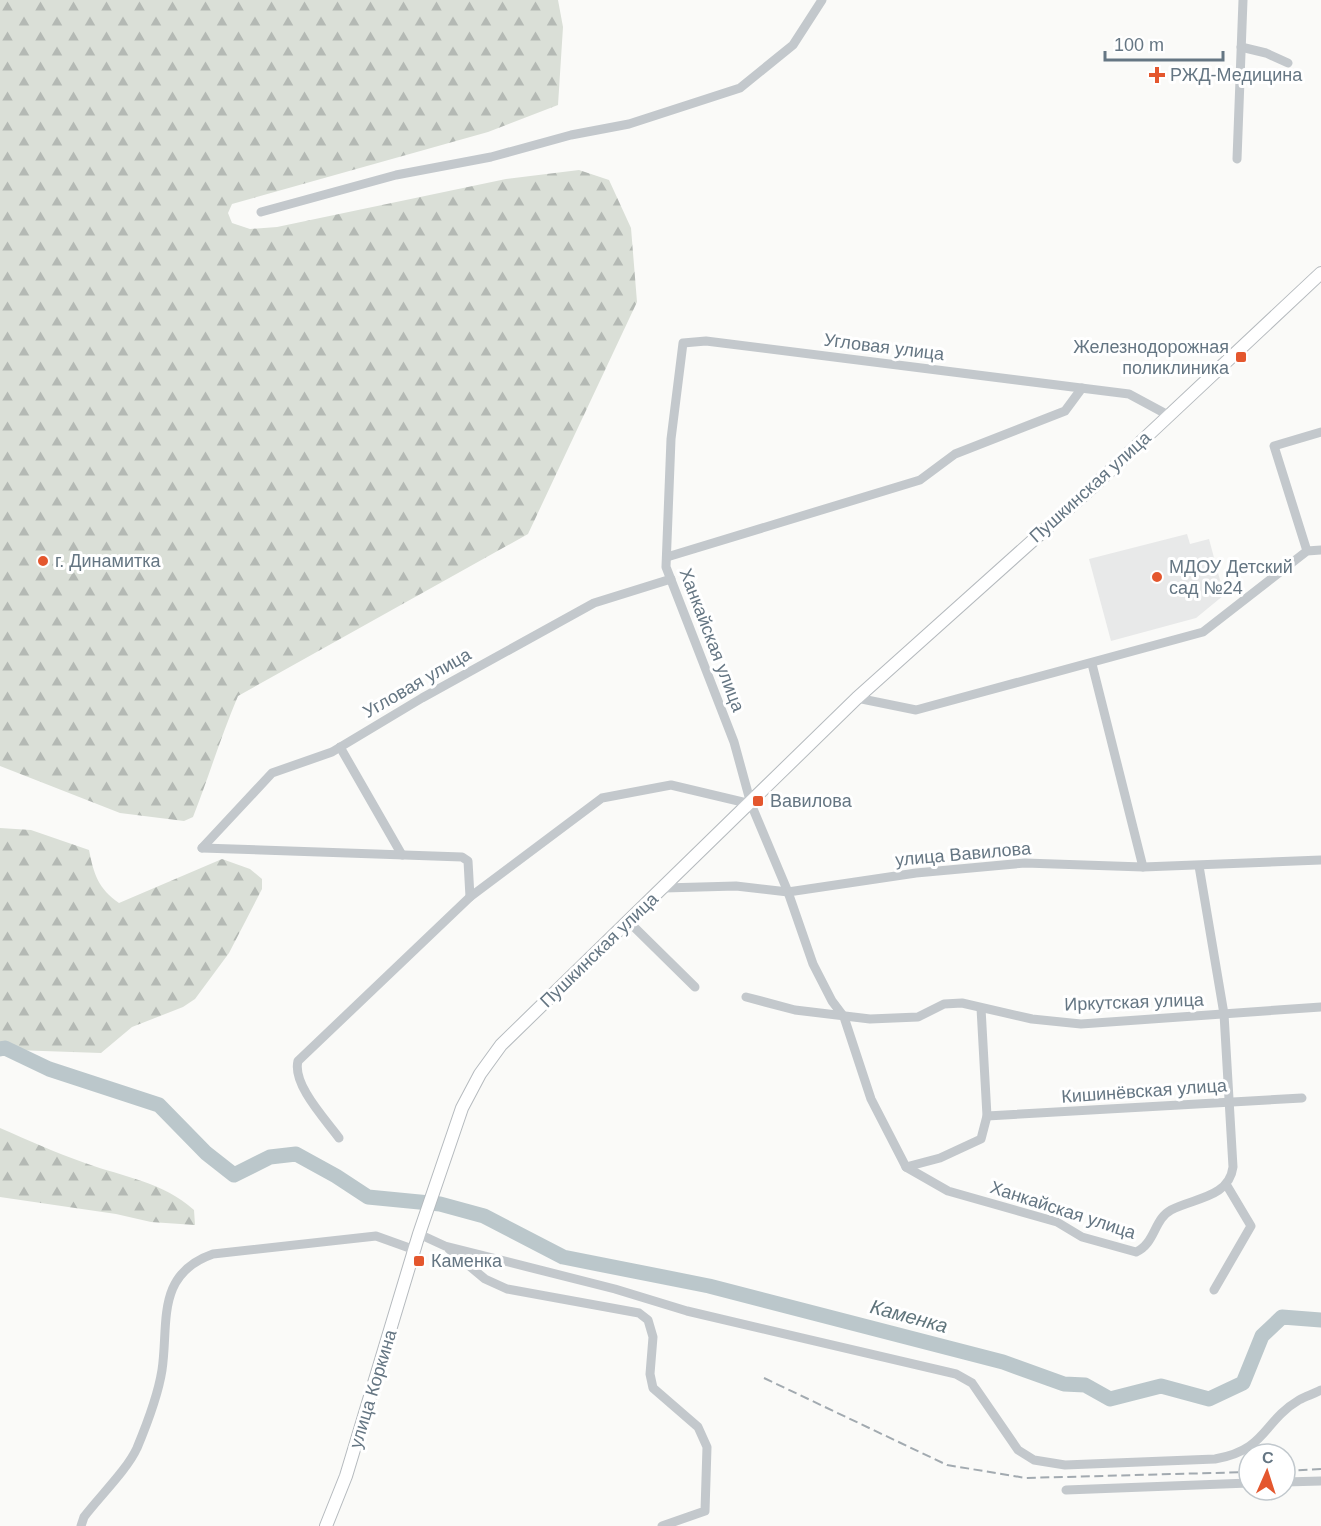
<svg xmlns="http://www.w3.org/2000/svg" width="1321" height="1526" font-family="Arial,sans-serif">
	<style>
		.built { fill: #e8e9e9 }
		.forest { fill: url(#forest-firs) }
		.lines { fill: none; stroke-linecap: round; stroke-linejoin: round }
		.river { stroke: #bbc7cb; stroke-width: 15 }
		.major-casing { stroke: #b5babe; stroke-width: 14 }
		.minor { stroke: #c3c8cc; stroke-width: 9 }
		.major { stroke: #fff; stroke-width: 12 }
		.rail { stroke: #a2aab0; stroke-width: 2; stroke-dasharray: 9 4.5; stroke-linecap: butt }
		.poi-dot { fill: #e4572e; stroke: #fff; stroke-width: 2 }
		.labels { text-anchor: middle; stroke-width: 6; stroke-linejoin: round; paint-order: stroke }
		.poi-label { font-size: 18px; fill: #657683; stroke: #fff; text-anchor: start }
		.street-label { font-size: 18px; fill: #657683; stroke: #fff }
		.water-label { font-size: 20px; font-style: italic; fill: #60757c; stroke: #fff }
	</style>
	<defs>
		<pattern id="forest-firs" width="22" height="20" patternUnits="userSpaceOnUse" patternTransform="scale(1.5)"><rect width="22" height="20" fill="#dadfd7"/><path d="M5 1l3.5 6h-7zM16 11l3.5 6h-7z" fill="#b4b9b4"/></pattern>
	</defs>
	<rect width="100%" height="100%" fill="#fafaf8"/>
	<polygon class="built" points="1187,534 1190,544 1209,539 1224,595 1196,618 1111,641 1089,559"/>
	<g class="forest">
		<path d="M 0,0 L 558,0 L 563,27 L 558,105 L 488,132 L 232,204 L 228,213 L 232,223 L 250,229 L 277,227 L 506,179 L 579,170 L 609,180 L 631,228 L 637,302 L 528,534 L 238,696 C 221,736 209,776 193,817 L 184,821 L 120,813 L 0,766 Z"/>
		<path d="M 0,828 L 31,830 L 89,850 C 94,875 98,888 119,903 L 222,859 L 250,869 L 262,879 L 262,889 L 229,953 L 195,999 L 183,1007 L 132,1027 L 101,1053 L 14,1050 L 0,1053 Z"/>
		<path d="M 0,1128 C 28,1140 56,1153 85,1163 C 124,1177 163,1182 194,1210 L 195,1225 L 151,1222 L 116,1214 L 0,1197 Z"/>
	</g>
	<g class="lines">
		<polyline class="river" points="0,1049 5,1048 49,1069 159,1105 206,1153 234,1175 270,1157 296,1154 336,1176 368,1197 440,1204 484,1216 563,1257 709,1286 1003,1362 1064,1384 1085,1385 1110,1399 1161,1386 1209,1399 1243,1383 1262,1336 1282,1317 1321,1320"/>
		<defs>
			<polyline id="major" points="326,1526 346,1476 419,1234 462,1108 480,1074 501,1045 857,698 1097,483 1321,273"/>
		</defs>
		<use href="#major" class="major-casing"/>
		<g class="minor">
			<polyline points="1241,47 1266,53 1288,63"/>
			<polyline points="1237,159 1243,0"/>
			<polyline points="261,212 396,175 491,157 571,135 629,124 740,88 793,45 822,0"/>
			<path d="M 1168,415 L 1129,394 L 706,341 L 683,343 L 671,439 L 666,567 L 734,742 L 751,804 L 788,892 L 813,964 L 832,1001 L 844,1017 L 871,1099 L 906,1167 L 948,1191 L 1057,1222 L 1082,1237 L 1136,1252 C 1155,1244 1154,1219 1171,1210 C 1193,1198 1229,1198 1233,1167 L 1224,1014 L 1199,866"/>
			<polyline points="1307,551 1274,446 1321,432"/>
			<polyline points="667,557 920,480 955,454 1065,411 1082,388"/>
			<polyline points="1092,664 1143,867"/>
			<polyline points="857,698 916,710 1203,632 1307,551 1321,550"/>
			<polyline points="340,747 402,855"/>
			<polyline points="202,848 272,773 332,752 422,698 594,603 671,579"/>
			<polyline points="202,848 462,857 468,861 470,897"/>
			<polyline points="664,888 736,886 788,892 916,873 1025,863 1143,867 1321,860"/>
			<polyline points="629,922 695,987"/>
			<polyline points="746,997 795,1010 870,1019 918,1017 944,1004 962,1003 1032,1019 1081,1024 1321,1007"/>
			<polyline points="987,1116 1302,1098"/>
			<path d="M 339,1138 C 325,1119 292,1084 298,1061 L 470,897 L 602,798 L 671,785 L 751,804"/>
			<polyline points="906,1167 940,1158 981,1139 987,1116 981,1008"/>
			<path d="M 419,1234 L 445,1246 L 615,1289 L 687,1311 L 956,1374 L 972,1383 L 1018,1450 L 1034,1460 L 1065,1465 L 1215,1459 C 1267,1450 1262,1422 1299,1400 C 1306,1396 1314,1394 1321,1390"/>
			<polyline points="449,1249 485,1279 507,1289 639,1313 648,1320 653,1337 650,1374 653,1388 698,1427 707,1447 705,1511 662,1526"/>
			<polyline points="1214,1290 1251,1226 1226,1184"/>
			<polyline points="1285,1482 1321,1481"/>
			<polyline points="1066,1490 1249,1483"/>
			<path d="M 81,1526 L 84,1517 C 99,1497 127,1470 137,1448 C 147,1424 158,1396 162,1370 C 169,1324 155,1274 213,1254 L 376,1236 L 415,1250"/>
		</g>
		<use href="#major" class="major"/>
		<g class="rail">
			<polyline points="764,1378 947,1465 1026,1478 1249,1472"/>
			<polyline points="1285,1471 1321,1469"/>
		</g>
	</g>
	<g class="poi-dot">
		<path d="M1154 66h6v6h6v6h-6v6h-6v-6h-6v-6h6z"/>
		<rect x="1235" y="351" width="12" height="12" rx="3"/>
		<circle cx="43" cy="561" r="6"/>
		<circle cx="1157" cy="577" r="6"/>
		<rect x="752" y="795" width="12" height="12" rx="3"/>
		<rect x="413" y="1255" width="12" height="12" rx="3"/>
	</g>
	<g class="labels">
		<g class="poi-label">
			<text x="1170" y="81">РЖД-Медицина</text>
			<text x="1229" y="353" text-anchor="end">Железнодорожная<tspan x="1229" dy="21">поликлиника</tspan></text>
			<text x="55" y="567">г. Динамитка</text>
			<text x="1169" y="573">МДОУ Детский<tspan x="1169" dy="21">сад №24</tspan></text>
			<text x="770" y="807">Вавилова</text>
			<text x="431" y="1267">Каменка</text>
		</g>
		<g class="street-label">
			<text transform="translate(884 347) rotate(7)" y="6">Угловая улица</text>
			<text transform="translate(1090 487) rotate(-42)" y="6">Пушкинская улица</text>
			<text transform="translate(712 640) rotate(69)" y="6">Ханкайская улица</text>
			<text transform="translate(417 683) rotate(-30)" y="6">Угловая улица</text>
			<text transform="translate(963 854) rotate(-5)" y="6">улица Вавилова</text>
			<text transform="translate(599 950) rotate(-44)" y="6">Пушкинская улица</text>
			<text transform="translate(1134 1002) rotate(-2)" y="6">Иркутская улица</text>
			<text transform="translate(1144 1091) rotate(-4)" y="6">Кишинёвская улица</text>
			<text transform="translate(1063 1210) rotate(18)" y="6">Ханкайская улица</text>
			<text transform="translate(373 1389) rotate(-73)" y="6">улица Коркина</text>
		</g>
		<g class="water-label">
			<text transform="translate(909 1316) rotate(15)" y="7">Каменка</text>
		</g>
	</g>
	<g transform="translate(1267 1472) rotate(3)"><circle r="28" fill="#ffffff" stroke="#c1c8cd" stroke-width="1.5"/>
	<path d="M0-4.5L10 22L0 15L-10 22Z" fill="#e4572e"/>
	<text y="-9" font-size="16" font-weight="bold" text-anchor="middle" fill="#657683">С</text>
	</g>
	<path d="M1105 51v9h118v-9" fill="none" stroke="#657683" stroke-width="3"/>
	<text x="1114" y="51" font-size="18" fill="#657683" stroke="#ffffff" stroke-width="4.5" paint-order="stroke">100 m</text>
</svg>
